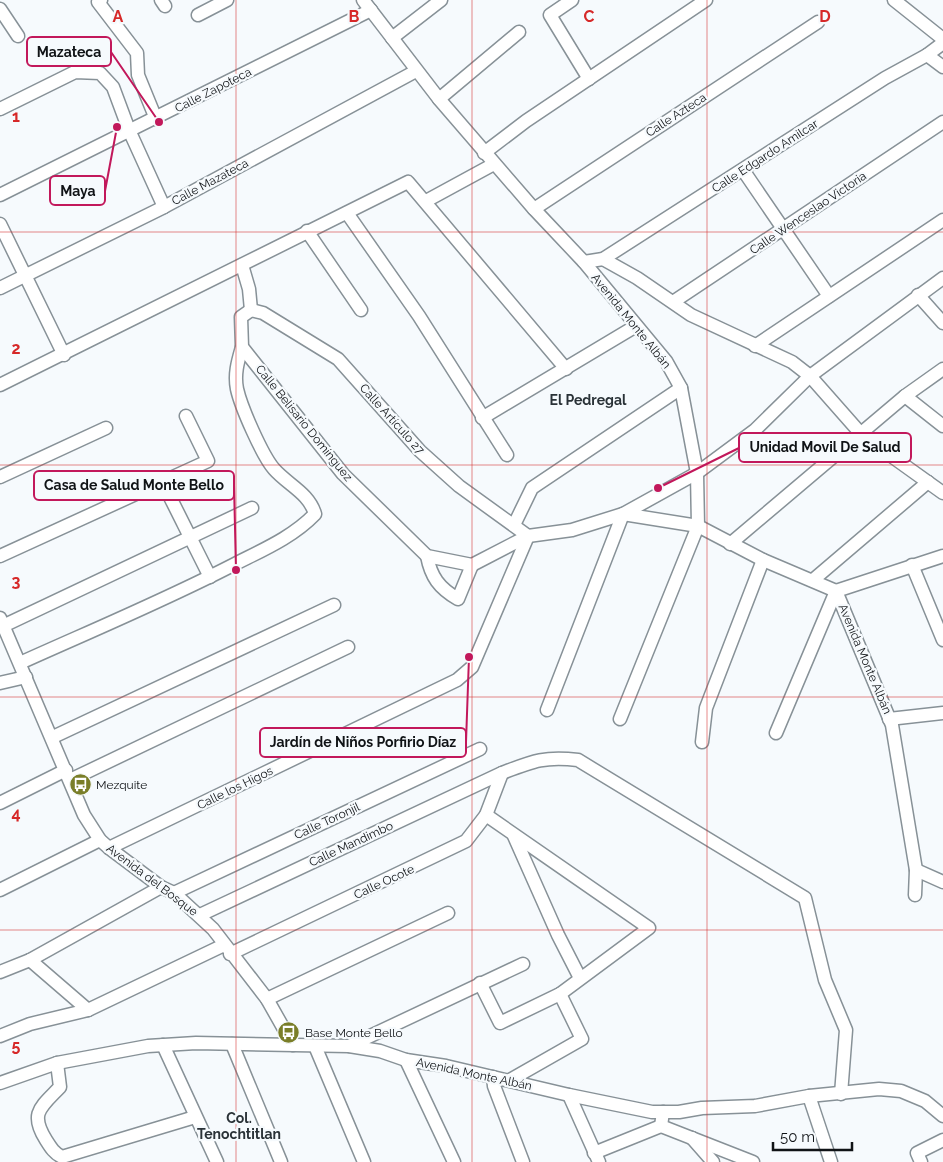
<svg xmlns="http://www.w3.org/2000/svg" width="943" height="1162" viewBox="0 0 943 1162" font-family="Raleway,sans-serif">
<rect width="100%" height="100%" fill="#f6fafd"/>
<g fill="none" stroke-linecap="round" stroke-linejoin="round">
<defs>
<g id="street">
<path d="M101 0 98 2 137 53 138 75 156 119"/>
<path d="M161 0 165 6"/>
<path d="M363 0 439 99 534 209 584 262 666 361 681 388 697 473 698 526 620 719"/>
<path d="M572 0 550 15 589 79"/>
<path d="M894 0 943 39"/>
<path d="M0 9 18 36"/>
<path d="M198 15 227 0"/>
<path d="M392 38 441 0"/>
<path d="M927 55 943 67"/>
<path d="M439 99 519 32"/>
<path d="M0 109 75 72 100 73 113 87 129 130 164 207"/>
<path d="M484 153 526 121 706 0"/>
<path d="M743 170 829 296"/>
<path d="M0 195 371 10"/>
<path d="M426 201 494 164"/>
<path d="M534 209 818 22"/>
<path d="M347 213 419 316 507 455"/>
<path d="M0 224 64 355"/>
<path d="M307 231 361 310"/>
<path d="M603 259 637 278 691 315 792 362 810 376 862 435 943 493"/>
<path d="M584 262 603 259 885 78 927 55 943 43"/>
<path d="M242 265 249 289 251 310"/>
<path d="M0 288 164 207 416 71"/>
<path d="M918 295 943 323"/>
<path d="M673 302 943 122"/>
<path d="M251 310 241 317 242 347 343 474 427 556 472 565 528 536 572 530 623 514 698 526 763 560 836 591 892 725 916 870 915 895"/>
<path d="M251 310 263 313 338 359 420 451 459 486 528 536"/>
<path d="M755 346 943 220"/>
<path d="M0 385 408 182 566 369"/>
<path d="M905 396 943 426"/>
<path d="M482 418 636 326"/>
<path d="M0 477 106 428"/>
<path d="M163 483 210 577"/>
<path d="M514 525 532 488 681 388"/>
<path d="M730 544 905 396 943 369"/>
<path d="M0 556 208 461 186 416"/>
<path d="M427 556C431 577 439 588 458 599L472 565"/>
<path d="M912 565 943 640"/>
<path d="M813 580 928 482"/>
<path d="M0 618 84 815 100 840 109 848 161 887 174 893 213 929 267 999 293 1045"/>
<path d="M3 626 252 508"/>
<path d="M20 663C91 631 163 601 231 566 260 551 292 538 315 514 309 493 288 485 274 469 262 455 241 407 237 389 234 374 238 361 242 347"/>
<path d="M0 683 26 677"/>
<path d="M547 710 623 514 697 473 755 430 810 376 943 278"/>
<path d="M889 719 943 713"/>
<path d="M776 733 836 591 943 556"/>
<path d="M53 737 334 605"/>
<path d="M702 742 706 708 763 560"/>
<path d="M70 780 348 647"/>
<path d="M0 803 66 770"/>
<path d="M514 836 558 935 580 978"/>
<path d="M109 848 457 680 472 667 528 536"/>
<path d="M916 870 943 882"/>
<path d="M0 890 100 840"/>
<path d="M174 893 480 749"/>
<path d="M200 915 502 773C533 761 545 756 578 760L805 898 825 980 846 1030 841 1094"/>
<path d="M230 954 466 841 486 815 502 773"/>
<path d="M30 960 88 1010"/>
<path d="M0 972 30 960 161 887"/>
<path d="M480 983 500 1023 560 994 649 928 486 815"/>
<path d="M267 999 448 913"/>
<path d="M0 1036 30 1024 88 1010 224 945"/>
<path d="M232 1044 281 1162"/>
<path d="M163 1045 217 1162"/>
<path d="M315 1046 364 1162"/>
<path d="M349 1046 523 964"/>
<path d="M406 1060 454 1162"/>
<path d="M57 1063 60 1087C41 1107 29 1113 46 1140 51 1148 54 1153 62 1157L195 1117"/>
<path d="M493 1077 494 1086 523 1162"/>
<path d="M510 1080 582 1039 560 994"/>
<path d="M0 1083 57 1063 148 1046 196 1043 349 1046 380 1051 406 1060 446 1066 569 1095 652 1112H679L702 1108 755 1106 809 1096 879 1089 901 1091 925 1101 943 1116"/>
<path d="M569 1095 599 1162"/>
<path d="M809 1096 831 1162"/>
<path d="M663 1112 661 1126 753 1162"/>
<path d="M692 1138 713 1162"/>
<path d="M594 1153 661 1126"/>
<path d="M921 1162 917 1153 943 1140"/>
</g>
</defs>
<!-- street casing -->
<use href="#street" stroke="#879197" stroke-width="15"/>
<!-- street -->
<use href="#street" stroke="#fff" stroke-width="12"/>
</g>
<!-- grid -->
<path fill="none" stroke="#d62828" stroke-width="1" stroke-opacity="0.55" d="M236 0V1162M472 0V1162M707 0V1162M0 232H943M0 465H943M0 697H943M0 930H943"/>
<!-- icons -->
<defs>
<symbol id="bus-disc" viewBox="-11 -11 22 22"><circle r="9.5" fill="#7a7e28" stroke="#f6fafd"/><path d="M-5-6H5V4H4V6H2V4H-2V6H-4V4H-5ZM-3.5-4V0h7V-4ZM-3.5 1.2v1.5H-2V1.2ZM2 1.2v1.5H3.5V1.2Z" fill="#fff"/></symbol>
</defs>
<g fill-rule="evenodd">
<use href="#bus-disc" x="68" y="772" width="25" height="25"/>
<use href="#bus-disc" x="276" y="1020" width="25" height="25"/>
</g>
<g text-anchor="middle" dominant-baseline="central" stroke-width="4.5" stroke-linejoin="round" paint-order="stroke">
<!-- street labels -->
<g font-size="12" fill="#101316" stroke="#f6fafd">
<text transform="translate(213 90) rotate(-27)">Calle Zapoteca</text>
<text transform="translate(676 115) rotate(-33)">Calle Azteca</text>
<text transform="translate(765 156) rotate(-33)">Calle Edgardo Amilcar</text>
<text transform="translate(210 182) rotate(-28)">Calle Mazateca</text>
<text transform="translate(808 213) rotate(-34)">Calle Wenceslao Victoria</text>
<text transform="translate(631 321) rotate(51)">Avenida Monte Albán</text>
<text transform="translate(392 419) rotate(48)">Calle Artículo 27</text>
<text transform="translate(304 423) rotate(51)">Calle Belisario Domínguez</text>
<text transform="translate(865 659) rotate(67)">Avenida Monte Albán</text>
<text transform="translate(235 788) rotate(-26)">Calle los Higos</text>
<text transform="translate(327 821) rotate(-25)">Calle Toronjil</text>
<text transform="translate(351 844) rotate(-25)">Calle Mandimbo</text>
<text transform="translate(152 880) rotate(37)">Avenida del Bosque</text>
<text transform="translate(384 882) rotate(-25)">Calle Ocote</text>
<text transform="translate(474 1074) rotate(12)">Avenida Monte Albán</text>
</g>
<!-- poi labels -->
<g font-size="12" fill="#101316" stroke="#f6fafd" text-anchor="start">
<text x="96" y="785">Mezquite</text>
<text x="305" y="1033">Base Monte Bello</text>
</g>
<!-- neighbourhood labels -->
<g font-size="14" font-weight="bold" fill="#2a3237" stroke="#f6fafd">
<text x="588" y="400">El Pedregal</text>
<text x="239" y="1118">Col.<tspan x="239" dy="16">Tenochtitlan</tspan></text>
</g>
</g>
<g font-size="16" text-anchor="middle" font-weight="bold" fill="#d62828" stroke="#f6fafd" stroke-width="4.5" stroke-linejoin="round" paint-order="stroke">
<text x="118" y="22">A</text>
<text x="354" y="22">B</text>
<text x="589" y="22">C</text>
<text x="825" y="22">D</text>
<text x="16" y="122">1</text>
<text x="16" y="354">2</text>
<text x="16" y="587">3</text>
<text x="16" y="819">4</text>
<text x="16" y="1051">5</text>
</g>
<!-- callouts -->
<path fill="none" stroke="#c2185b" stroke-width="2" d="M159 122L111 52M117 127L105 191M658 488L739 448M236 570L234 485M469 657L466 742"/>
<g fill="#c2185b" stroke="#f6fafd" stroke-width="2">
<circle cx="159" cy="122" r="5"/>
<circle cx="117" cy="127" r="5"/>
<circle cx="658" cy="488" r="5"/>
<circle cx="236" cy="570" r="5"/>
<circle cx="469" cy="657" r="5"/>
</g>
<g fill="#f6fafd" stroke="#c2185b" stroke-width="2">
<rect x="27" y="37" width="84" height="29" rx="5"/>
<rect x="50" y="176" width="55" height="29" rx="5"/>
<rect x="739" y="433" width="172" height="29" rx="5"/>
<rect x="34" y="471" width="200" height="29" rx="5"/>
<rect x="260" y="728" width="206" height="29" rx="5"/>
</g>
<g font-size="14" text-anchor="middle" font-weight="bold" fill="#101316">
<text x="69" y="57">Mazateca</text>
<text x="78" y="196">Maya</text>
<text x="825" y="452">Unidad Movil De Salud</text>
<text x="134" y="490">Casa de Salud Monte Bello</text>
<text x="363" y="747">Jardín de Niños Porfirio Díaz</text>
</g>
<!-- scale -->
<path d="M773 1142v8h79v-8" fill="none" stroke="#101316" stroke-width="2.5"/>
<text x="780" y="1142" font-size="15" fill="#101316" stroke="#f6fafd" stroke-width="4" paint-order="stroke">50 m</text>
</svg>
